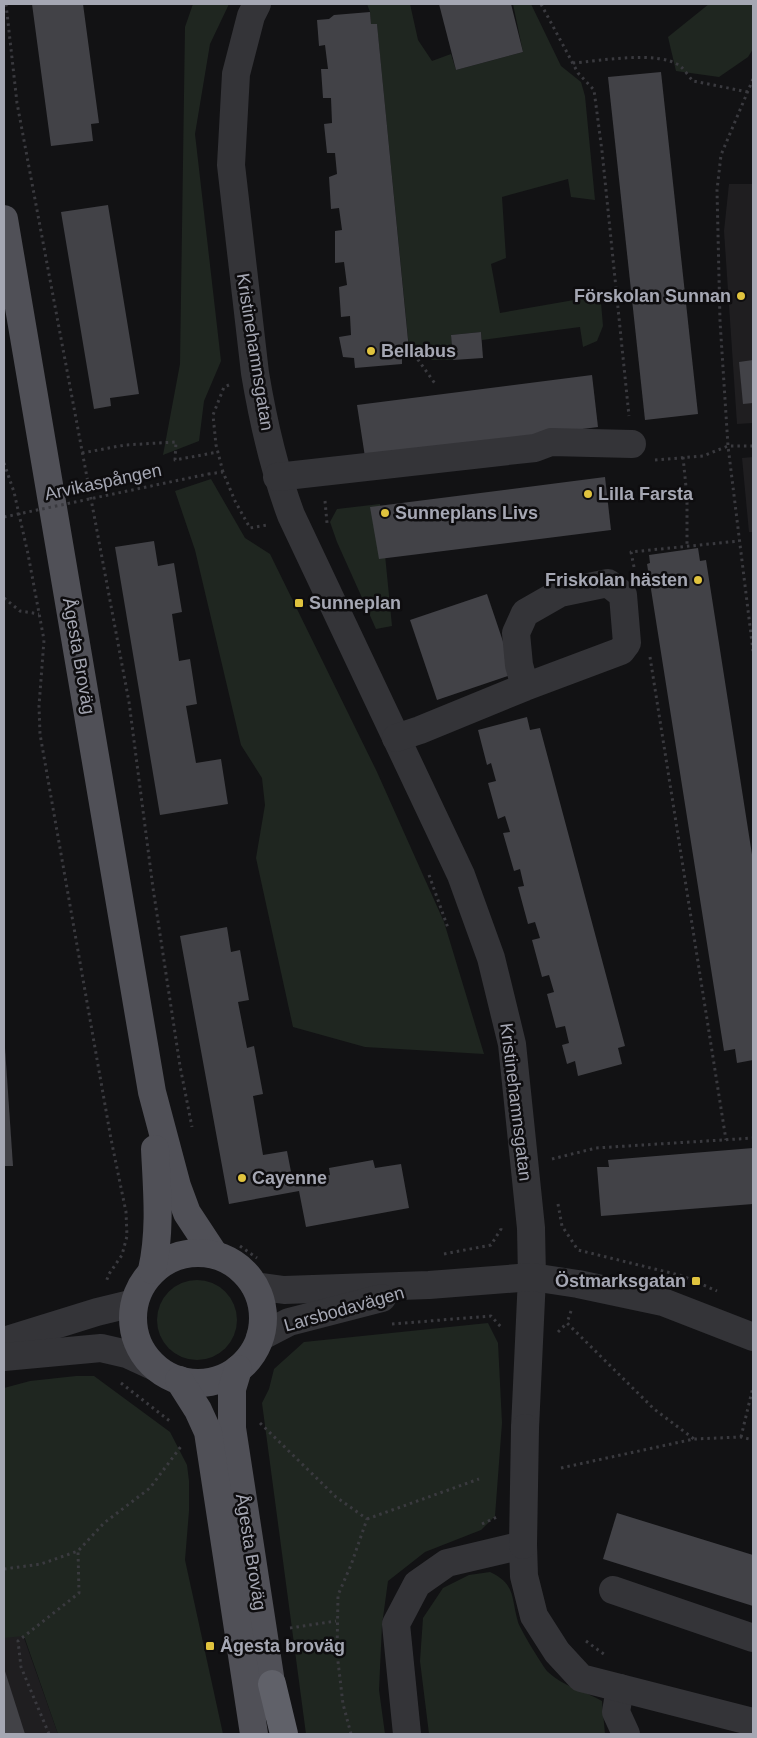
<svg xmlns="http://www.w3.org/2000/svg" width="757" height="1738" viewBox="0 0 757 1738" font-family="Helvetica,sans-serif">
<rect width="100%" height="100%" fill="#121214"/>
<!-- built -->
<g fill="#1f1e20">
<path d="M729 184H753V423L737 424 724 231Z"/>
<path d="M753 457V532H749L742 458Z"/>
<path d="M23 1635 58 1734H4V1637Z"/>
</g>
<!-- green -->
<g fill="#1f2620">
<path d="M193 4H229L210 44 195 134 221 361 204 401 199 441 163 455 180 364 185 27Z"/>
<path d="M367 4H410L418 40 432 61 451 54 456 70 523 52 513 4H531L561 66 581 82 585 96 595 200 571 197 568 179 502 197 506 258 491 264 500 313 574 300 584 291H600L603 326 597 341 583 347 580 327 482 340 481 332 451 335 453 360H432L409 348 377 25 371 24 370 12Z"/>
<path d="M709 4H753V49L748 57 719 77 676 71 668 37Z"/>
<path d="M211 479 245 538 270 554 377 772 444 922 484 1054 365 1047 293 1027 256 858 265 805 262 778 241 745 195 550 175 491Z"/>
<path d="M380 504 392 626 376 629 337 542 330 522 337 509Z"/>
<circle cx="197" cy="1320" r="40"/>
<path d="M488 1323 498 1343 502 1423 495 1516 481 1530 425 1552 388 1581 382 1625 379 1690 385 1734H306L262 1403 269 1389 274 1369 304 1342Z"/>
<path d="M76 1376H94L170 1432 187 1465 189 1481V1511L185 1560 223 1734H58L24 1636 4 1638V1388L30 1381Z"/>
<path d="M490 1572C516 1584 511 1598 518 1622 520 1629 543 1667 548 1672 562 1686 585 1691 602 1701L605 1734H429L420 1661 423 1618 443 1588 469 1575Z"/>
</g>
<!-- building -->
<g fill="#424247">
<path d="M32 4H83L99 123 91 124 93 141 51 146Z"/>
<path d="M439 4H511L523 52 456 70Z"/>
<path d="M370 12 371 24H377L409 350 402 352V364L355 368 354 358 343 357 339 337 351 335 350 316 341 317 339 287 347 285 344 262 335 263V231L342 230 339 208 331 209 329 177 337 174 335 153H327L324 124 332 123 331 98H323L321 69H328L325 45 319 46 317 20 329 19 334 15Z"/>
<path d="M661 72 698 414 645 420 608 77Z"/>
<path d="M108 205 139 394 110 398 111 406 94 409 61 212Z"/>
<path d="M481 332 483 358 453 360 451 335Z"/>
<path d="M753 360V403L743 404 739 362Z"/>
<path d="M592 375 598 427 365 457 357 405Z"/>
<path d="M605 477 611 530 379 559 370 507Z"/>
<path d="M154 541 158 566 174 563 182 612 172 614 179 661 190 659 197 704 186 706 196 763 221 759 228 804 160 815 115 547Z"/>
<path d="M698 548 700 561 706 560 753 861V1060L737 1063 735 1049 724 1051 647 564 650 563 649 555Z"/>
<path d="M487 594 514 674 437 700 410 620Z"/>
<path d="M527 717 530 730 540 728 625 1046 618 1048 622 1064 578 1076 575 1061 567 1064 562 1045 569 1043 565 1026 556 1028 547 994 554 992 549 975 542 977 532 940 540 938 535 922 528 924 518 887 524 886 520 869 514 871 503 833 510 832 505 816 498 819 488 783 496 781 491 763 487 765 478 730Z"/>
<path d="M227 927 231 952 240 950 249 1000 238 1002 247 1048 254 1046 263 1094 253 1096 263 1155 287 1151 293 1182 330 1175 329 1168 373 1160 375 1168 401 1164 409 1208 306 1227 299 1191 229 1204 180 936Z"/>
<path d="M4 1048H5L13 1166H4Z"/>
<path d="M753 1148V1204L601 1216 597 1167H609L608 1160Z"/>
<path d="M617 1513 753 1555V1606L603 1559Z"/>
<path d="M4 1668 25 1734H4Z"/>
</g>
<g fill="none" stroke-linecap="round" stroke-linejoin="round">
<!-- path -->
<g stroke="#3a3a3f" stroke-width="3" stroke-dasharray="2.5 4" stroke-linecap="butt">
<path d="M6 4 17 103 129 702 153 888 180 1066 192 1127"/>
<path d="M541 4 578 73 594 90 602 151 629 416"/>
<path d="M573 63C599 61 659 50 680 66 685 70 689 77 693 81L748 92"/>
<path d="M753 79 721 155 717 190 720 321 728 446 753 651"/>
<path d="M414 354 436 385"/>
<path d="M82 453 125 445 176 442 175 460 218 452"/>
<path d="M683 457 687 497V546"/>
<path d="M655 460 703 456 728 446H753"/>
<path d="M4 463 14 492 28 554 44 640 39 706 40 734 111 1139 126 1212 127 1236 122 1255 109 1274 106 1282"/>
<path d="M223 472 216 445 213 415 224 387 229 385"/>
<path d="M208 474 223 472 235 501 250 528 267 525"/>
<path d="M325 501 327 523"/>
<path d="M634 567 631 552 739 541"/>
<path d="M4 598 20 611 39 614"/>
<path d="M650 657 726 1140"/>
<path d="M429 875 448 928"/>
<path d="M552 1159 596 1148 753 1138"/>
<path d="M558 1204 562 1226 578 1250 683 1276 717 1291"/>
<path d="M240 1246 257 1258"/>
<path d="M444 1254 491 1245 501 1229V1225"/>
<path d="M571 1311 567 1323 654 1409 694 1439"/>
<path d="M392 1324 491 1316 501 1327"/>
<path d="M558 1332 567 1323"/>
<path d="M121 1383 171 1422"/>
<path d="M260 1423 336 1497 367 1519"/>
<path d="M741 1437 753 1387"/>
<path d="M561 1468 694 1439 741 1437 753 1440"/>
<path d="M367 1519 479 1479"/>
<path d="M482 1524 497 1517"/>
<path d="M4 1569 41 1564 78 1551 104 1523 150 1488 182 1445"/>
<path d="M290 1628 336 1621"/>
<path d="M586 1641 605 1655"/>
<path d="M49 1734 21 1667 18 1641 79 1593 78 1551"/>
<path d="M351 1734 343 1704 337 1653 338 1595 351 1565 367 1519"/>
</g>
<!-- minor -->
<g stroke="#343438" stroke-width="28">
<path d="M257 4 251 16 236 74 231 165 255 373C263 421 274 469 291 515L461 875 491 958 512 1044 531 1228 532 1277 525 1428"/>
<path d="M277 477 535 448 551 442 632 444"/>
<path d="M396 738 420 730 525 687 621 651 627 643 623 595 608 583 560 593 525 613 516 633 519 665 525 687"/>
<path d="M255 1286 284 1290 429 1285 532 1277 578 1284 663 1302 753 1337"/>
<path d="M260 1337 289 1322 382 1298"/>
<path d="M4 1341 97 1312 134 1303"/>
<path d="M4 1357 101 1348 127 1354 153 1366"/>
<path d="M613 1590 753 1638"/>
<path d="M620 1688 616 1712 626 1734"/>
<path d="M407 1734 396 1624 417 1584 447 1563 523 1545 524 1576 534 1616 557 1652 581 1678 753 1722"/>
</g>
<!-- major -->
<g stroke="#505057" stroke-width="28">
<path d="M4 219 152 1092 177 1186 187 1213 214 1254"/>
<circle cx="198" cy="1318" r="65"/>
<path d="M152 1270C161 1230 157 1190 155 1149"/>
<path d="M238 1369 232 1389V1428L275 1709"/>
<path d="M179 1380 198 1410 208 1432 254 1734"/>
</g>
<!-- highway -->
<path stroke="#606169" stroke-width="28" d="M272 1684 284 1734"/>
<!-- path-bridge -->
<path stroke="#3a3a3f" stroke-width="3" stroke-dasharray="2.5 4" stroke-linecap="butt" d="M4 517 208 474"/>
<!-- minor-bridge -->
<path stroke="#343438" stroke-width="28" d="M523 1545 525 1428"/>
</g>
<!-- markers -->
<g fill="#e0c33e" stroke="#0e0d0f" stroke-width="2">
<circle cx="741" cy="296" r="5"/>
<circle cx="371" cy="351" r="5"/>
<circle cx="588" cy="494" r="5"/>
<circle cx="385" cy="513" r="5"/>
<circle cx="698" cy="580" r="5"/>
<rect x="294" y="598" width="10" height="10" rx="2.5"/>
<circle cx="242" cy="1178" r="5"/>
<rect x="691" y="1276" width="10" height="10" rx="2.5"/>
<rect x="205" y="1641" width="10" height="10" rx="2.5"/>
</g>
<g text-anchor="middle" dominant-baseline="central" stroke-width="5" stroke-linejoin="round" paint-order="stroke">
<!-- poi labels -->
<g font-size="18" font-weight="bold" fill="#a5a7b3" stroke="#0e0d0f" text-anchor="start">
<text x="731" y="296" text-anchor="end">Förskolan Sunnan</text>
<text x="381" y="351">Bellabus</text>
<text x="598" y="494">Lilla Farsta</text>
<text x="395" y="513">Sunneplans Livs</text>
<text x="688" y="580" text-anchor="end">Friskolan hästen</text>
<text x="309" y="603">Sunneplan</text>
<text x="252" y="1178">Cayenne</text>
<text x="686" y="1281" text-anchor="end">Östmarksgatan</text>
<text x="220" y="1646">Ågesta broväg</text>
</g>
<!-- street labels -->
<g font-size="18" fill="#a5a7b3" stroke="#0e0d0f">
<text transform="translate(255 352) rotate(81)">Kristinehamnsgatan</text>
<text transform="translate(103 482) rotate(-12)">Arvikaspången</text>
<text transform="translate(79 656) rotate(80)">Ågesta Broväg</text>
<text transform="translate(516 1102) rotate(83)">Kristinehamnsgatan</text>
<text transform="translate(344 1309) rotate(-16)">Larsbodavägen</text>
<text transform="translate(251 1552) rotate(81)">Ågesta Broväg</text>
</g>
</g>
<!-- border -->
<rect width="757" height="1738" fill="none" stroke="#a5a7b3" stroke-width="10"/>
</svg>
